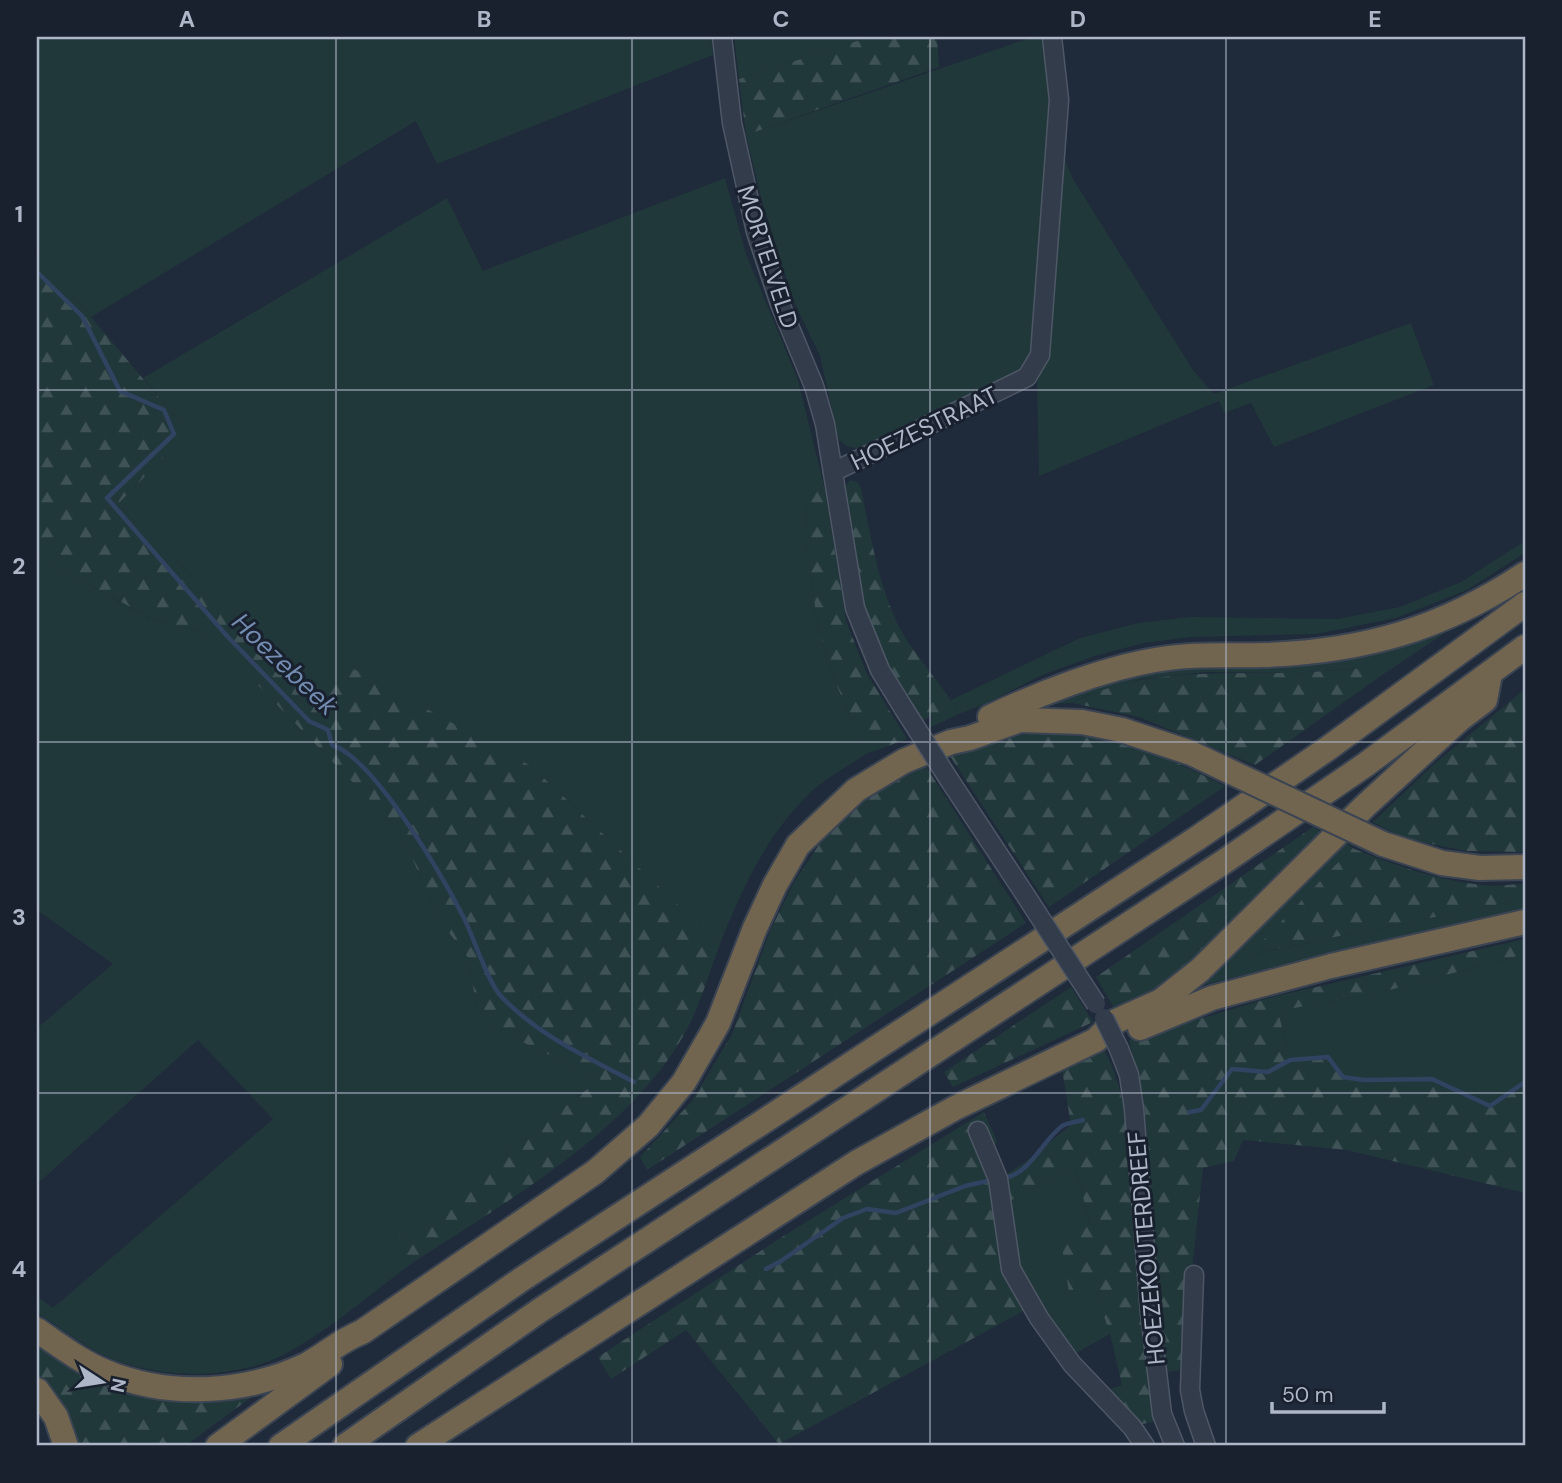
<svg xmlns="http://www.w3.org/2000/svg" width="1562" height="1483" viewBox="0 0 1562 1483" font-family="'DM Sans',sans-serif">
<defs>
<pattern id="forest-firs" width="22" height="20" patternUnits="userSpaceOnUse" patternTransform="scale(1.75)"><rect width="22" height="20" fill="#21383b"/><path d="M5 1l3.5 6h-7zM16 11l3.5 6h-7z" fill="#3f5356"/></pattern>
</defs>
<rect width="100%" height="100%" fill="#1f2a3a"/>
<!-- grass -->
<g fill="#21383b">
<path d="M37 37H711L713 55 437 164 416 121 91 317 37 253Z"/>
<path d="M734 37H869L739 79Z"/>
<path d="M1033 37H1047L1051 91 1035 352 1024 369 867 449 848 447 839 440 820 356 793 300 762 201 746 135Z"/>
<path d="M1063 155 1073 179 1193 370 1214 394 1411 323 1434 385 1274 447 1251 403 1224 413 1219 401 1039 476 1037 382 1045 365Z"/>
<path d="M725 178 746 254 798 380 825 490 813 492 806 501 805 534 818 628 837 686 866 754C847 767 824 779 808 795 765 837 742 890 720 944L531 766 320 696 117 505 188 432 143 378 447 198 483 271Z"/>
<path d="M1525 541V553L1467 590 1396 618 1316 634 1191 637 1144 643 1098 655 1042 675 987 703 959 714 951 700 1080 638 1138 623 1191 617 1337 619 1400 607 1461 582Z"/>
<path d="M37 556 151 619 208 634 400 831 440 921 469 959 478 1021 600 1079 394 1241 411 1264C369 1295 328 1332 281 1356 232 1380 159 1379 110 1358 84 1347 61 1328 37 1313V1296L53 1308 273 1119 198 1040 37 1184V1028L113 964 37 910Z"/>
<path d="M1464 620 1378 678 1365 668 1291 673 1205 672 1141 679 1088 695 1072 703 1044 704 1121 674Z"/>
<path d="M1346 843 1352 848 1251 954 1525 899V908L1313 957 1200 986Z"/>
<path d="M1525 954V1082L1490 1106 1432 1079 1364 1080 1343 1077 1328 1057 1290 1060 1278 1011 1382 992Z"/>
<path d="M1075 1166 1090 1225 1069 1292 1095 1290 1110 1334 1071 1356 1016 1268 1006 1203Z"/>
</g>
<!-- forest -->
<g fill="url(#forest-firs)">
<path d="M869 37H937L939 67 746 135 739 79Z"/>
<path d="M37 253 188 432 117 505 320 696 350 667 531 766 720 944C709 973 700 1006 685 1033 629 1133 505 1202 411 1264L394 1241 600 1079 478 1021 469 959 440 921 400 831 208 634 152 619 37 556Z"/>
<path d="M850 480 858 482 861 489C871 537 880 597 906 639 923 665 944 687 959 714L929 728 932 716 923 720C903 690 881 660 870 625 856 581 852 533 846 487Z"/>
<path d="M825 490 846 621 867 674 907 739 866 754 837 686 818 628 805 534 806 501 813 492Z"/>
<path d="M1365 668 1378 678 1255 765 1139 717 1072 703C1140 668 1215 674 1289 673 1314 672 1340 670 1365 668Z"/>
<path d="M1525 689V852L1467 851 1406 839 1373 822 1433 765Z"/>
<path d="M1031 734C1061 735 1094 735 1124 743 1159 753 1192 770 1225 786L1049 907 950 756 1001 737Z"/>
<path d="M925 765 1026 923 647 1170 640 1157 692 1101 732 1034 770 931 793 884 822 840 857 807 895 779Z"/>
<path d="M1313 827 1325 834 1159 991 1116 1011 1096 977Z"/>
<path d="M1352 848C1394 865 1436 880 1482 885 1496 887 1511 884 1525 884V899L1250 954Z"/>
<path d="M1525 939V954L1382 992 1278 1011 1290 1060 1328 1057 1344 1077 1364 1080 1432 1079 1490 1106 1525 1082V1193L1347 1150 1243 1140 1234 1161 1203 1168 1181 1370 1165 1372 1144 1102 1129 1040 1273 997Z"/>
<path d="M1071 987 1093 1022 953 1087 944 1072Z"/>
<path d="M1105 1051C1130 1100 1131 1163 1136 1218 1140 1276 1145 1335 1150 1394L1156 1421 1139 1425 1107 1390 1122 1385 1110 1334 1095 1290 1069 1292 1060 1234 1090 1224 1075 1166 1006 1203 1001 1178 1028 1160 1071 1125 1062 1069Z"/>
<path d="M984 1112 997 1141 987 1159 1027 1309 779 1444 686 1330 611 1379 598 1357 782 1237Z"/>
<path d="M37 1345C82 1380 138 1404 197 1400 218 1398 239 1393 261 1390L185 1446H76L70 1424 60 1402 37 1373Z"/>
</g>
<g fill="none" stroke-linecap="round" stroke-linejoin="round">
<!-- stream -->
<g stroke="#304361" stroke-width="4.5">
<path d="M37 272 82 316 120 391 164 410 174 434 107 498 227 636 309 721 328 730 332 745C374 758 443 877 464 918 473 936 488 982 500 995 537 1035 587 1057 634 1082"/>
<path d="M1189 1112 1201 1110 1232 1069 1268 1072 1290 1060 1328 1057 1343 1077 1364 1080 1432 1079 1490 1106 1525 1082"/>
<path d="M1004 1178C1030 1174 1042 1141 1062 1126 1067 1123 1076 1122 1083 1120"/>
<path d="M766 1269 781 1261 843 1218 867 1209 896 1213 965 1186 992 1180"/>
</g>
<defs>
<g id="minor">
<path d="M722 37 732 123 756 232 780 304 814 386 825 424 855 608 880 670 904 709"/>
<path d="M833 472 1027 377 1040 355 1059 100 1052 37"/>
<path d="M950 781 1026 896"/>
<path d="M1119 1049 1129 1075 1134 1109 1150 1313 1162 1414 1175 1446"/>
<path d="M978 1131 998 1179 1011 1269 1039 1318 1072 1364 1132 1427 1145 1446"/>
<path d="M1194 1275 1190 1390 1194 1411 1206 1446"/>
</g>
<g id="highway">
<path d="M990 717C1038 694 1102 669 1155 660 1192 653 1228 656 1266 655 1365 651 1442 629 1525 574"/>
<path d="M1383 844 1442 863 1480 868 1525 867"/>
<path d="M1140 1028 1212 998 1331 966 1525 922"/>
<path d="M37 1330C59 1345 81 1362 106 1372 169 1398 244 1394 306 1365 325 1355 341 1340 362 1332L595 1172 648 1126 684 1082 718 1023 755 928 775 885 798 845 856 790 904 761 951 742 970 738 1020 720 1082 722 1122 730 1191 753"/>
<path d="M37 1390 56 1417 66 1446"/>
<path d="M218 1446 330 1364"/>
<path d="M281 1446 525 1277 1196 839 1327 749 1525 604"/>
<path d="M345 1446 539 1311 1222 863 1365 765 1525 647"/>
<path d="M418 1446 856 1163 955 1108 1096 1040 1114 1022 1161 1001 1200 970 1365 806 1460 719 1485 700 1490 674"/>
</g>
</defs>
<!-- minor casing -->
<use href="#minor" stroke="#4e5765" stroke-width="21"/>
<!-- highway casing -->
<use href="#highway" stroke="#3b4452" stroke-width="28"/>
<!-- minor -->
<use href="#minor" stroke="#333c4b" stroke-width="18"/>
<!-- highway -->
<use href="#highway" stroke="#716550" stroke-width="24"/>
<defs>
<g id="minor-bridge">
<path d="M904 709 950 781"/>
<path d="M1026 896 1096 1004"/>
<path d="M1104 1018 1119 1049"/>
</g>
<path id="highway-bridge" d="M1191 753 1383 844"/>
</defs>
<!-- minor-bridge casing -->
<use href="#minor-bridge" stroke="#4e5765" stroke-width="21" stroke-linecap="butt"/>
<!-- highway-bridge casing -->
<use href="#highway-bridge" stroke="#3b4452" stroke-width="28" stroke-linecap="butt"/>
<!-- minor-bridge -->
<use href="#minor-bridge" stroke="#333c4b" stroke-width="18"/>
<!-- highway-bridge -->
<use href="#highway-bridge" stroke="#716550" stroke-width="24"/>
</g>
<!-- grid -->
<path fill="none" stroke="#aeb7c7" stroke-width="2" stroke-opacity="0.55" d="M336 37V1446M632 37V1446M930 37V1446M1226 37V1446M37 390H1525M37 742H1525M37 1093H1525"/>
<g text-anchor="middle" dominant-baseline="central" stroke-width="6" stroke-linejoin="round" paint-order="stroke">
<!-- street labels -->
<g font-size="24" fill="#aeb7c7" stroke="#19212f">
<text transform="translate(768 257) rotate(72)">MORTELVELD</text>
<text transform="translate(924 428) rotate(-26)">HOEZESTRAAT</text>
<text transform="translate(1146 1248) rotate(-95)">HOEZEKOUTERDREEF</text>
</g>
<!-- water labels -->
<g font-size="26" font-style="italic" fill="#748cb2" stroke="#19212f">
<text transform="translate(285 664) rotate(44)">Hoezebeek</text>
</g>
</g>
<!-- border -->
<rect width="1562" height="1483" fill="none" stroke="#19212f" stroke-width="77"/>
<!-- north arrow -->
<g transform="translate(102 1382) rotate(102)" stroke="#19212f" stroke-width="5" paint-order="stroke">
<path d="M0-5L12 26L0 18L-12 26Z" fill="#aeb7c7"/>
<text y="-10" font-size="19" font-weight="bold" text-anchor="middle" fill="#aeb7c7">N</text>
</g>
<!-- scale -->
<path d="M1272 1402v10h112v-10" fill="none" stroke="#aeb7c7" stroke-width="3.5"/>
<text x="1282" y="1402" font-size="21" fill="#aeb7c7" stroke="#19212f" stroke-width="5" paint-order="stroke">50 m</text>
<rect x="38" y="38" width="1486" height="1406" fill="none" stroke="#aeb7c7" stroke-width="2.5"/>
<g font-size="23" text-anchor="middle" font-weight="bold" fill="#aeb7c7">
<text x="187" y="27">A</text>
<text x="484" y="27">B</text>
<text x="781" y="27">C</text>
<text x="1078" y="27">D</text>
<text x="1375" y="27">E</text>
<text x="19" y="222">1</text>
<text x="19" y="574">2</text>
<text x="19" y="925">3</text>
<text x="19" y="1277">4</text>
</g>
</svg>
